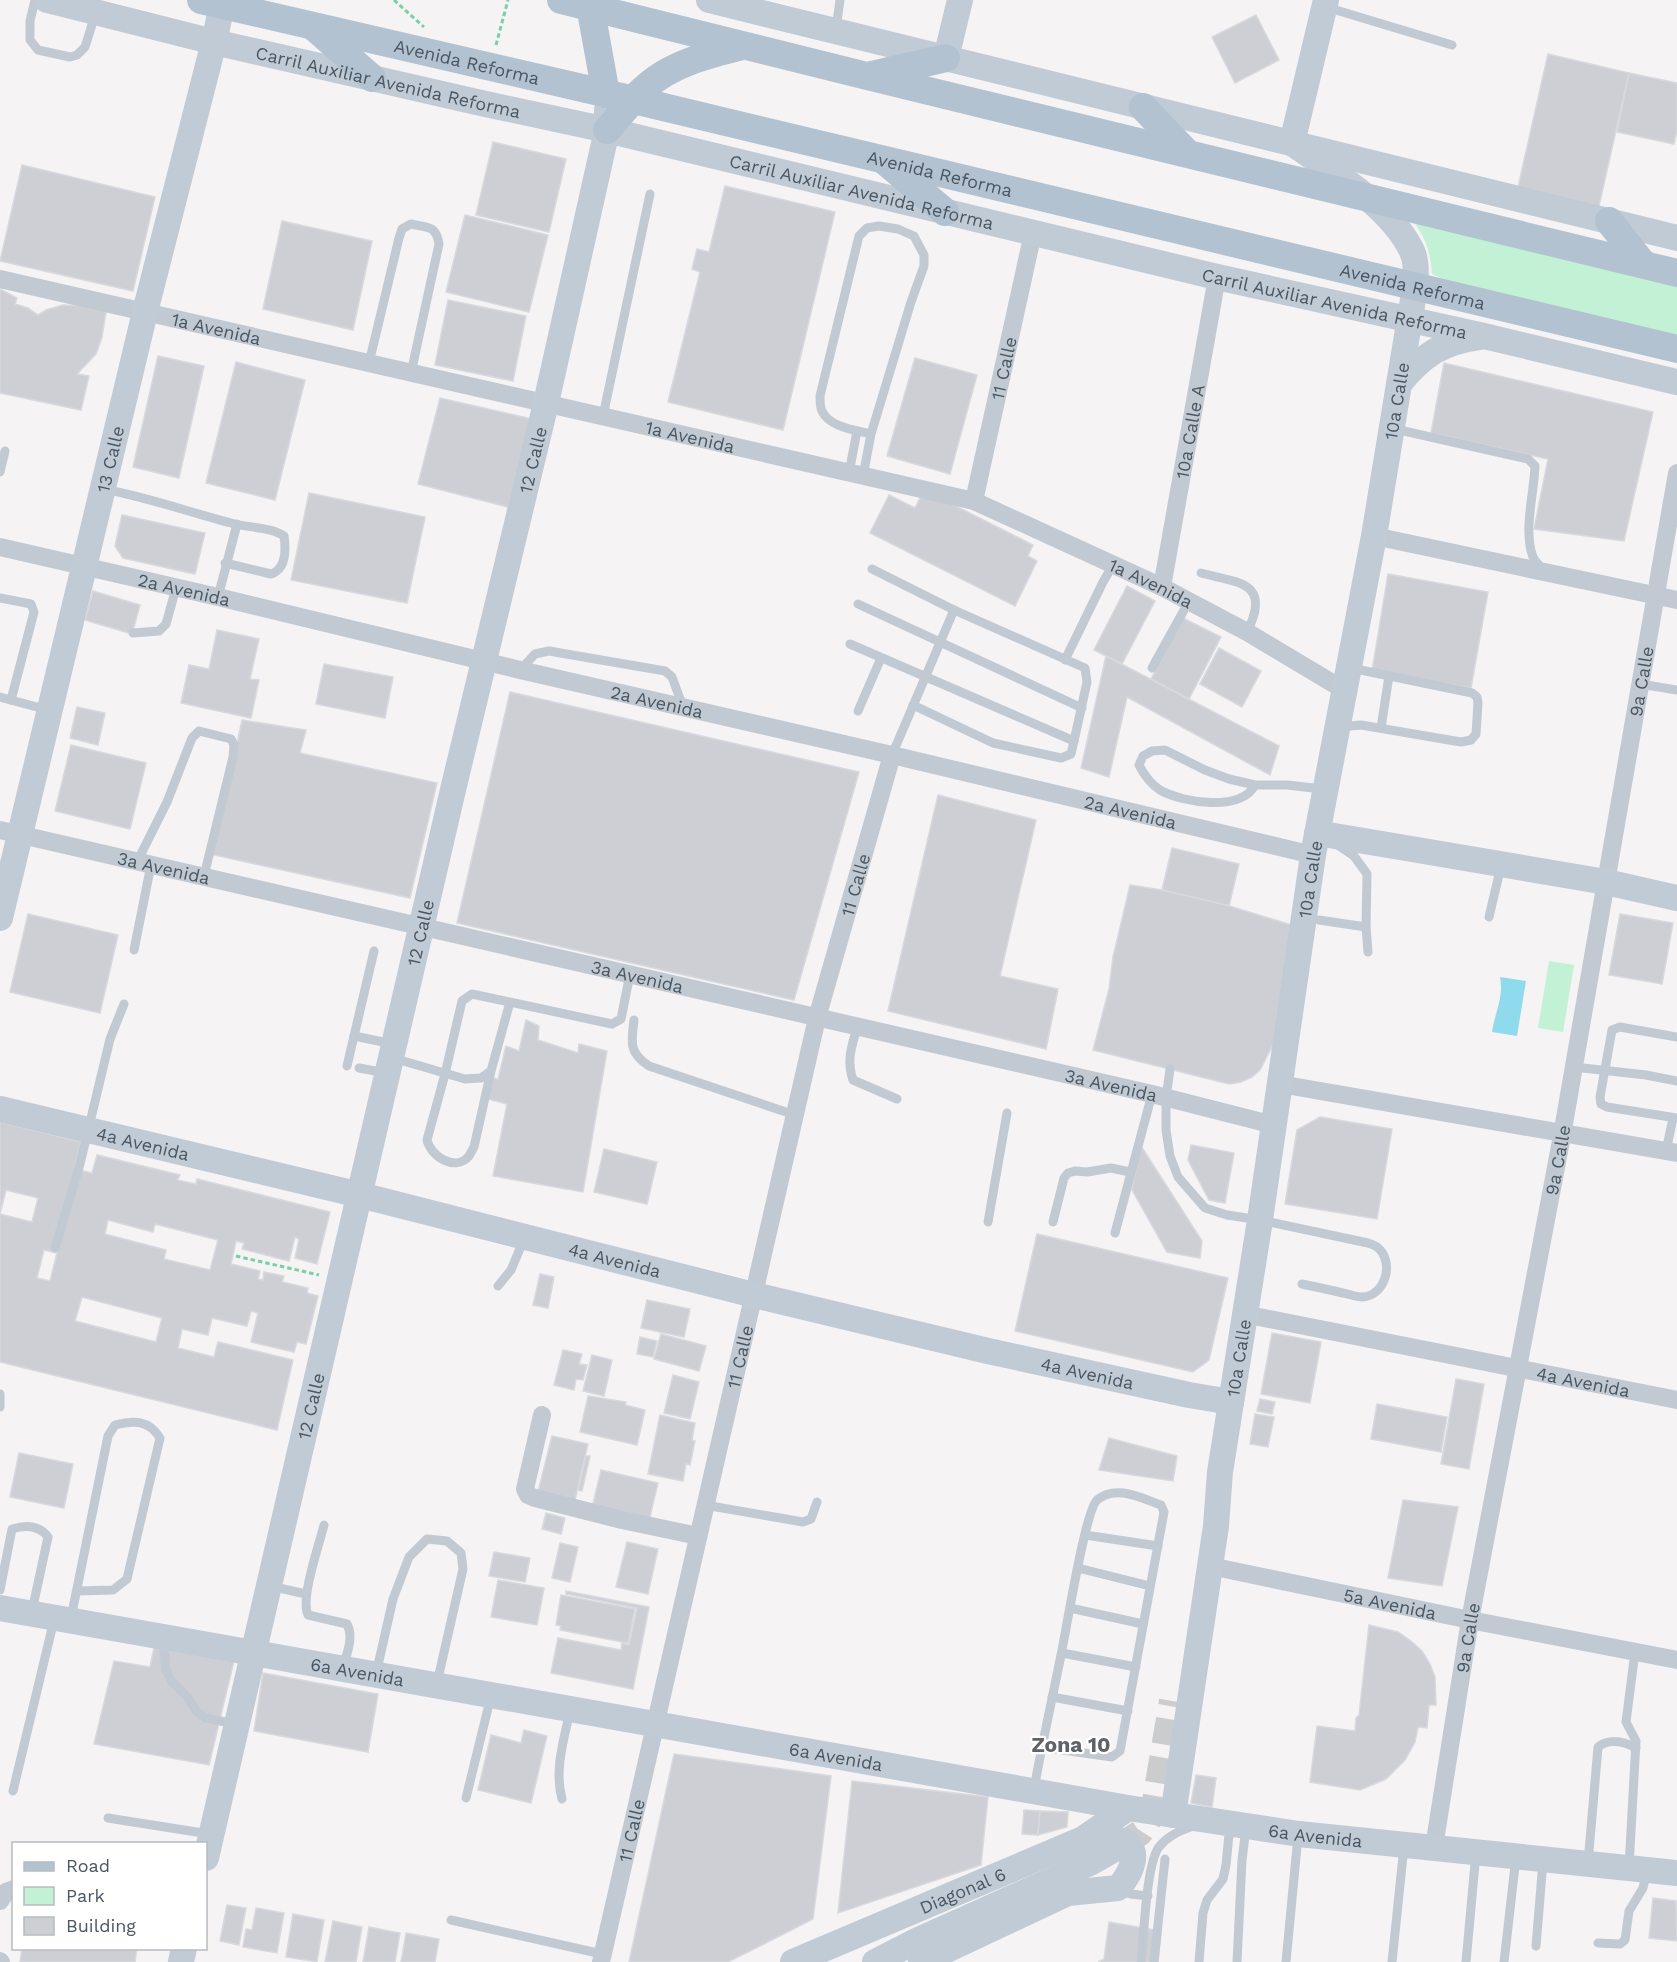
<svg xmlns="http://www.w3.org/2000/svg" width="1677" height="1962" viewBox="0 0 1677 1962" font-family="'Work Sans',sans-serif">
<rect width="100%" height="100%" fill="#f5f3f3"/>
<!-- green -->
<g fill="#c3f1d5">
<path d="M1403 207 1677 261V335L1458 285 1432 274C1430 243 1421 231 1403 207Z"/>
<path d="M1549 961 1574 965 1563 1032 1538 1028Z"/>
</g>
<!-- water -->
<path fill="#90daee" d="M1500 977 1526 981 1517 1036 1492 1032C1495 1012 1504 997 1500 977Z"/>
<!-- building -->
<g fill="#cdcfd5" stroke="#d7d9de" stroke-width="1.5" fill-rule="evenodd">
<path d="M1256 15 1279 60 1235 83 1212 37Z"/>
<path d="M1548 54 1629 73 1599 206 1518 187Z"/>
<path d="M1629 73 1677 83V131L1674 144 1617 132Z"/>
<path d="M493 142 566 159 549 232 476 215Z"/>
<path d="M22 165 155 197 133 291 0 261Z"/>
<path d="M725 186 835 212 783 430 668 402 700 272 692 269 697 249 709 252Z"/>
<path d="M465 215 548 235 529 312 446 292Z"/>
<path d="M282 221 372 241 353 330 263 309Z"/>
<path d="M0 289 17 298 15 304 28 308 38 315 46 310 63 305 82 306 106 312 102 337 96 354 77 374 89 376 81 410 0 393Z"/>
<path d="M448 300 526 316 513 381 435 365Z"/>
<path d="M158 356 204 366 179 478 133 467Z"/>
<path d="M915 358 977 375 950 474 887 456Z"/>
<path d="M236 362 305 380 275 500 206 483Z"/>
<path d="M1444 363 1653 412 1624 541 1534 529 1548 459 1431 433Z"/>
<path d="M440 398 532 419 508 507 418 484Z"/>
<path d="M924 490 1033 545 1028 556 1037 561 1015 606 870 533 889 495 915 508Z"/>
<path d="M309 493 425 517 407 603 291 580Z"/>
<path d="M122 515 205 533 195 574 123 558 115 546Z"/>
<path d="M1388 574 1488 592 1471 688 1372 671Z"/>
<path d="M1127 586 1155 601 1122 664 1094 650Z"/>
<path d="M93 591 140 605 132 634 85 620Z"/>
<path d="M1183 618 1221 637 1189 699 1151 679Z"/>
<path d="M217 630 259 639 250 679 259 680 251 718 181 703 189 665 209 669Z"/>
<path d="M1219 648 1261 671 1242 707 1200 684Z"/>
<path d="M1106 656 1279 746 1270 775 1127 697 1109 777 1081 768Z"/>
<path d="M324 664 393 677 385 718 316 704Z"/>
<path d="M510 692 859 772 794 1000 457 923Z"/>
<path d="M77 707 105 713 98 745 70 738Z"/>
<path d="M242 720 306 730 300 753 437 783 410 898 210 854 214 852Z"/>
<path d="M71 745 146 763 130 829 55 811Z"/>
<path d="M938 795 1036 820 1000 976 1058 989 1046 1049 888 1011Z"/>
<path d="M1172 848 1239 864 1229 906 1162 890Z"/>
<path d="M1130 885 1162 890 1226 905 1295 926 1274 1043 1260 1070 1252 1077 1241 1082 1229 1084 1093 1050 1109 989 1113 957Z"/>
<path d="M28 914 118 935 100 1013 10 992Z"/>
<path d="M1620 914 1673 923 1662 984 1609 975Z"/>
<path d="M526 1020 539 1026 538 1040 578 1053 579 1044 607 1051 583 1192 493 1176 507 1104 488 1099 493 1078 498 1079 506 1046 519 1051Z"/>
<path d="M1320 1117 1392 1129 1377 1219 1285 1204 1297 1130Z"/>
<path d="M0 1122 81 1142 74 1169 92 1173 97 1155 180 1175 177 1180 196 1184 197 1179 330 1212 317 1264 295 1258 299 1239 295 1237 289 1261 242 1249 244 1243 236 1241 231 1264 260 1271 258 1279 263 1280 264 1272 284 1276 282 1282 308 1288 307 1293 318 1296 306 1344 297 1342 294 1352 251 1342 258 1313 251 1311 247 1326 212 1318 208 1335 182 1329 178 1348 214 1357 218 1342 293 1360 277 1430 0 1362ZM6 1190 38 1198 32 1222 0 1214ZM108 1220 153 1232 155 1224 218 1240 210 1270 164 1259 166 1250 105 1234ZM44 1250 57 1253 50 1281 37 1278ZM82 1297 162 1318 156 1342 75 1321Z"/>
<path d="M1191 1145 1234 1153 1225 1203 1209 1200 1188 1160Z"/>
<path d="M1141 1146 1202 1241 1200 1258 1167 1252 1132 1190Z"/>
<path d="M604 1149 657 1162 647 1204 594 1192Z"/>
<path d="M1037 1234 1228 1278 1209 1360 1193 1372 1015 1331Z"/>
<path d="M540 1274 554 1277 548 1308 533 1305Z"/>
<path d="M647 1300 690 1309 684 1337 641 1328Z"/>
<path d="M1272 1333 1321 1342 1310 1403 1261 1394Z"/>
<path d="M661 1334 706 1346 699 1371 654 1359Z"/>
<path d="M640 1337 657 1341 653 1357 637 1354Z"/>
<path d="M563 1350 582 1354 579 1364 587 1365 583 1380 576 1379 574 1390 554 1385Z"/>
<path d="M592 1355 612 1360 604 1396 583 1391Z"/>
<path d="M673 1375 699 1382 690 1419 664 1413Z"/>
<path d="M1456 1379 1484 1384 1469 1469 1441 1464Z"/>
<path d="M588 1396 626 1402 625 1405 645 1410 637 1445 580 1432Z"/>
<path d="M1260 1399 1275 1402 1272 1414 1257 1411Z"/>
<path d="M1377 1404 1447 1417 1441 1452 1371 1439Z"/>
<path d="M1255 1414 1274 1417 1268 1447 1250 1444Z"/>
<path d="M660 1415 695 1423 692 1440 695 1441 690 1465 686 1464 683 1481 648 1474Z"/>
<path d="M552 1436 588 1444 575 1500 538 1492Z"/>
<path d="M1109 1438 1177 1456 1173 1481 1099 1470Z"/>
<path d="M19 1453 73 1464 64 1508 10 1497Z"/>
<path d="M586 1456H590L582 1491 578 1490Z"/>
<path d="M601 1470 658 1483 649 1521 592 1508Z"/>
<path d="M1403 1500 1458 1507 1442 1586 1388 1578Z"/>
<path d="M546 1513 565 1518 561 1534 542 1529Z"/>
<path d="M627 1542 658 1549 648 1594 616 1587Z"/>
<path d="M560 1543 578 1547 570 1582 552 1578Z"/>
<path d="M494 1552 530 1558 525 1582 489 1576Z"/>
<path d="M498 1580 544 1588 537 1625 491 1617Z"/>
<path d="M566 1591 649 1607 633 1689 551 1673 558 1638 621 1650 622 1643 629 1645 637 1608 566 1594Z"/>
<path d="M561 1595 635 1609 628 1643 560 1630 561 1626 556 1625Z"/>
<path d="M1369 1625 1398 1632 1411 1641 1422 1651 1430 1664 1435 1677 1436 1705H1429L1427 1728 1418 1727 1415 1742 1405 1760 1386 1779 1360 1790 1310 1782 1317 1726 1355 1731 1356 1718 1359 1715Z"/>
<path d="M154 1648 234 1661 209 1765 94 1744 114 1661 150 1667Z"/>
<path d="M263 1673 378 1694 368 1752 254 1731Z"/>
<path d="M524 1730 547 1736 531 1803 478 1790 491 1735 521 1743Z"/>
<path d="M674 1754 831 1776 813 1919 728 1962H629Z"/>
<path d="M1196 1775 1216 1778 1212 1807 1191 1803Z"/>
<path d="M852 1781 988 1797 981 1865 838 1913Z"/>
<path d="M1024 1810 1040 1811 1038 1835 1022 1834Z"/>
<path d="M1040 1811 1068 1812 1067 1827 1038 1835Z"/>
<path d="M1653 1898 1676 1901 1677 1941 1649 1938Z"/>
<path d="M227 1905 246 1908 239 1945 220 1941Z"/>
<path d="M256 1908 284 1913 277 1953 243 1947 246 1929 252 1930Z"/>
<path d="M293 1914 324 1920 317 1962 286 1957Z"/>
<path d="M333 1921 362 1927 356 1962H325Z"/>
<path d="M1109 1922 1161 1931 1158 1962H1098L1104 1959Z"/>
<path d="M369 1927 400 1933 395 1962H363Z"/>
<path d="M406 1933 439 1939 435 1962H401Z"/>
<path d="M22 1948H137L135 1962H20Z"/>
</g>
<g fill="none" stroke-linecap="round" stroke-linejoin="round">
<!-- secondary-tunnel -->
<path stroke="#caccce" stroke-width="26" stroke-dasharray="26 13" stroke-linecap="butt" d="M1120 1846 1140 1833 1153 1813 1172 1701"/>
<!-- path -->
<g stroke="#7ad0a6" stroke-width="3" stroke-dasharray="4.5 3" stroke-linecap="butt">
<path d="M394 0 424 27"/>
<path d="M496 45 508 0"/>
<path d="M236 1256 319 1275"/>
</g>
<!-- lane -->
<g stroke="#c1cad2" stroke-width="9">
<path d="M35 0 30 21V40L38 50 70 57 77 55 85 47 95 15"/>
<path d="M1326 7 1452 45"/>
<path d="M836 29 840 0"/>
<path d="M369 363 399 238 402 229 411 224C428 228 436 225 439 244L411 373"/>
<path d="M603 416 650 194"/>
<path d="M1395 429 1528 459 1535 466C1534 494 1523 531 1533 557 1535 561 1539 565 1542 569"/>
<path d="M0 472 5 451"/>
<path d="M849 473 857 431"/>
<path d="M863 476 871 434 911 302 924 266V255L914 236 898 229 879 226 867 228 859 236 820 396C820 401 820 407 822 411 829 427 855 430 871 434"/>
<path d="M103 489C148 497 191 513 235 524 251 528 271 527 284 536 286 550 286 569 271 574L225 563"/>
<path d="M1201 573C1239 583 1272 582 1247 632"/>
<path d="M218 597 237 524"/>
<path d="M0 598 31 604 34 612 11 700"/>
<path d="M858 604 1082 708"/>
<path d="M133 633 159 631 166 624 176 588"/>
<path d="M850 644 1074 741 1087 682 1085 668 954 610 872 569"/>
<path d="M1065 660 1103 582 1113 565"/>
<path d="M1152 668 1189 601"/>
<path d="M520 670 535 654 549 651 665 671 672 677 683 707"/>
<path d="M1640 684 1677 690"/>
<path d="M0 697 48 710"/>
<path d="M913 705 993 743 1061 758 1071 754 1074 741"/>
<path d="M858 711 881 658"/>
<path d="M1340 727 1361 725 1461 742 1471 740 1476 734 1478 703 1477 697 1472 693 1351 668"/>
<path d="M1381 728 1389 676"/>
<path d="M892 755 954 610"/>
<path d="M1255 785C1241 812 1183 803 1160 790 1151 784 1144 775 1139 765L1143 756 1152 751 1165 750 1205 770 1229 779 1255 785H1287L1322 789"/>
<path d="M1338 845 1354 856 1367 874 1366 927 1368 952"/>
<path d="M137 862 167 802 192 738 199 731 231 739 234 745 233 757 204 876"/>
<path d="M1489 917 1501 866"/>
<path d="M1319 920 1366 927"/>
<path d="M134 950 151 865"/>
<path d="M510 1002 491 1071 474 1147C472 1150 471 1153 469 1156 456 1172 431 1157 427 1140L445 1074 462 1001 472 994 612 1024 621 1019 630 974"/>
<path d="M634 1020C631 1043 629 1053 649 1066L795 1115"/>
<path d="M857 1027C852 1047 846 1059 853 1080L897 1099"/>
<path d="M354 1036 393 1044"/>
<path d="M1677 1037 1620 1027 1612 1030 1600 1097 1601 1104 1607 1107 1677 1118"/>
<path d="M393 1058 465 1079 481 1078 491 1071"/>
<path d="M347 1066 374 951"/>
<path d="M1574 1067 1646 1075 1677 1081"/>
<path d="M359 1068 386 1073"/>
<path d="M1170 1069 1166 1098V1130L1170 1156 1178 1177 1205 1208 1227 1215 1260 1220 1368 1243C1371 1244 1374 1245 1377 1247 1395 1261 1386 1296 1362 1297 1356 1297 1349 1294 1343 1293 1330 1290 1316 1287 1302 1284"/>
<path d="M1666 1151 1673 1118"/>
<path d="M988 1222 1007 1113"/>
<path d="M1053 1222 1064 1178 1068 1173 1075 1171 1087 1172 1111 1168 1130 1172"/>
<path d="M1115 1233 1152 1094"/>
<path d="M55 1248 80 1164 110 1039 124 1004"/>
<path d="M498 1286 511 1270 524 1239"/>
<path d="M0 1394V1407"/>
<path d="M705 1505 803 1522 811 1519 817 1502"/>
<path d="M324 1525C319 1545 300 1599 308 1615L347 1624C354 1637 347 1653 343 1667"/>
<path d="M1085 1535 1158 1546"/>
<path d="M1078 1568 1150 1586"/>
<path d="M270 1586 306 1594"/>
<path d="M0 1590 12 1529C25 1525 39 1525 48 1537L32 1611"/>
<path d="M1070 1608 1143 1624"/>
<path d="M71 1618 108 1436 115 1425C134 1420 149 1420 160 1438L127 1579 113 1590 77 1591"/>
<path d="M163 1639 166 1670 171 1680 187 1697 196 1711 206 1718 235 1724"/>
<path d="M1062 1653 1136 1667"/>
<path d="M376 1674 393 1599 409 1557 427 1539 447 1541 461 1553 463 1569 437 1683"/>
<path d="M1052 1697 1128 1711"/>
<path d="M1034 1789C1042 1744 1052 1700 1061 1655 1066 1632 1085 1511 1097 1500 1116 1484 1141 1498 1161 1505L1164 1512 1120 1751 1112 1757 1042 1747"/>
<path d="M13 1791 54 1620"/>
<path d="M466 1798 491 1696"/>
<path d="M562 1799C554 1770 564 1739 570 1711"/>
<path d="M108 1818 209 1834"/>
<path d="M1588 1863 1598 1747C1610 1738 1623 1741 1636 1748"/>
<path d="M1629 1867 1636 1741 1626 1722 1635 1652"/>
<path d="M1120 1890 1131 1894 1148 1896"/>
<path d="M451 1920 602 1954"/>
<path d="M1598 1943 1620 1944 1625 1940 1629 1911 1643 1888 1647 1871"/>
<path d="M1536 1946 1543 1861"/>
<path d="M1141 1962C1144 1937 1146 1864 1159 1847 1169 1834 1181 1831 1195 1825"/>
<path d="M1154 1962 1165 1859"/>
<path d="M1199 1962 1203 1913 1207 1900 1223 1879 1226 1865 1230 1824"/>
<path d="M1237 1962 1242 1860 1246 1828"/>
<path d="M1286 1962 1298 1836"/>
<path d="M1392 1962 1404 1846"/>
<path d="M1466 1962 1476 1853"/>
<path d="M1504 1962 1516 1857"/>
</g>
<!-- street -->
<g stroke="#c1cad2" stroke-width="18">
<path id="s1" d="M0 279 974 501 1162 587 1247 632 1344 690"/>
<path id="s2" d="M974 501 1033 233"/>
<path d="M1374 536 1677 600"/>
<path id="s3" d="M0 547 218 597 520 670 892 755 1313 855"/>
<path id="s4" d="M1162 587 1217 277"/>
<path id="s5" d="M0 830 1152 1094 1274 1125"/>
<path d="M1280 1084 1677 1153"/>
<path id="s6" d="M1244 1314 1677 1400"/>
<path d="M542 1415 525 1489 528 1495 535 1498 622 1520 698 1536"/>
<path id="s7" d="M1210 1566 1470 1620 1677 1660"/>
<path id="s8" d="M1434 1847 1470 1620 1561 1141 1677 473"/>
<path d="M0 1901 6 1892 14 1889"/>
<path d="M0 1961 1 1962"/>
<path id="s9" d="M601 1962 817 1018 892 755"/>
</g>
<!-- secondary -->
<g stroke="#c1cbd6" stroke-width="26">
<path id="s10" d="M47 0 214 42 481 103 607 130 1217 277 1484 336 1677 382"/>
<path d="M709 0 1677 238"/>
<path d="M946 58 960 0"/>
<path d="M1399 384C1423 355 1442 342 1479 337"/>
<path d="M1317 833 1606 882 1677 898"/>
<path id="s11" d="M0 918 145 312 214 42 223 0"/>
<path id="s12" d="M0 1109 360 1195 754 1295 988 1351 1189 1395 1231 1402"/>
<path id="s13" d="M0 1608 1128 1808 1299 1834 1677 1873"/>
<path id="s14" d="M1173 1815 1216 1526 1220 1472 1260 1220 1313 855 1374 536 1415 287C1416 274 1417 262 1412 251 1390 205 1331 171 1292 143L1326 0"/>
<path id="s15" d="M206 1858 452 794 546 403 607 130V110"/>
<path d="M181 1962 184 1948"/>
<path id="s16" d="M793 1962 1083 1839 1128 1808"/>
<path d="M875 1962 918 1940 1090 1863 1120 1846"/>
<path d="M921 1962 1068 1893 1118 1888C1131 1874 1145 1846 1117 1839 1106 1836 1094 1838 1083 1839"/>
</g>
<!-- primary -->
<g stroke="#b3c2d1" stroke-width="28">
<path id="s17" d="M201 0 634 100 1677 349"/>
<path d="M561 0 867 76 1677 273"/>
<path d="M589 0 606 94"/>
<path d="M315 28 372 78"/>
<path d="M872 75 946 58"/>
<path d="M1143 107 1187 153"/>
<path d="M607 130C620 116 631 100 645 88 670 64 710 54 743 46"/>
<path d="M886 162 945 212"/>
<path d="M1609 221 1643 264"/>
</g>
</g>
<g text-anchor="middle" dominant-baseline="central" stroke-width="4.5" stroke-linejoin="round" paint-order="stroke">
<!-- street labels -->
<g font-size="18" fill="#4a5661" stroke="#fff">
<text stroke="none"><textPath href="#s17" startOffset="273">Avenida Reforma</textPath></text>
<text stroke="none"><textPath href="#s10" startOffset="351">Carril Auxiliar Avenida Reforma</textPath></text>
<text stroke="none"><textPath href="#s17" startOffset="759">Avenida Reforma</textPath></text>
<text stroke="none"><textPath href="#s10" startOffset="837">Carril Auxiliar Avenida Reforma</textPath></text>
<text stroke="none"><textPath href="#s17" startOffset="1245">Avenida Reforma</textPath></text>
<text stroke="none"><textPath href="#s10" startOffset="1323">Carril Auxiliar Avenida Reforma</textPath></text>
<text stroke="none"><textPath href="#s1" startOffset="222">1a Avenida</textPath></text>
<text stroke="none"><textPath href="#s2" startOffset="136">11 Calle</textPath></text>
<text stroke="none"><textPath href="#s14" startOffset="1432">10a Calle</textPath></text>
<text stroke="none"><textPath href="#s4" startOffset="158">10a Calle A</textPath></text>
<text stroke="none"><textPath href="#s1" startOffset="708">1a Avenida</textPath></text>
<text stroke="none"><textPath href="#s11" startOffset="472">13 Calle</textPath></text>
<text stroke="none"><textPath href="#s15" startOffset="1436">12 Calle</textPath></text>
<text stroke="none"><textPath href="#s1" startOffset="1194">1a Avenida</textPath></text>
<text stroke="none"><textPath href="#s3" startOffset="189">2a Avenida</textPath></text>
<text stroke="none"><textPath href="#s8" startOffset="1184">9a Calle</textPath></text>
<text stroke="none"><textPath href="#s3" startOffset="675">2a Avenida</textPath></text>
<text stroke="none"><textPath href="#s3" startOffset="1161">2a Avenida</textPath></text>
<text stroke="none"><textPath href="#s5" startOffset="168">3a Avenida</textPath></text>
<text stroke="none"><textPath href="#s14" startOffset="946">10a Calle</textPath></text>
<text stroke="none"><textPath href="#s9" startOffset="1107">11 Calle</textPath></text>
<text stroke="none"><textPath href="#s15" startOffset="950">12 Calle</textPath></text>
<text stroke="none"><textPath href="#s5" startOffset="654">3a Avenida</textPath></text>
<text stroke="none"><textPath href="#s5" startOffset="1140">3a Avenida</textPath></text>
<text stroke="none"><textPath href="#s12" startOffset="147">4a Avenida</textPath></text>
<text stroke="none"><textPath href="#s8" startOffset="698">9a Calle</textPath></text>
<text stroke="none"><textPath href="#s12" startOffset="633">4a Avenida</textPath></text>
<text stroke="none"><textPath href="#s9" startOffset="621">11 Calle</textPath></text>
<text stroke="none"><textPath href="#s14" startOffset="462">10a Calle</textPath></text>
<text stroke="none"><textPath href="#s12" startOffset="1119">4a Avenida</textPath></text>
<text stroke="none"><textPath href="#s6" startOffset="346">4a Avenida</textPath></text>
<text stroke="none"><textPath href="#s15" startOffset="464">12 Calle</textPath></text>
<text stroke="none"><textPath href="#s7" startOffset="184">5a Avenida</textPath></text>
<text stroke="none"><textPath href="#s8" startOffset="212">9a Calle</textPath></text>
<text stroke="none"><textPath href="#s13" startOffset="363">6a Avenida</textPath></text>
<text stroke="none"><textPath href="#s13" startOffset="849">6a Avenida</textPath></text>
<text stroke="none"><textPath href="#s9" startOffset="135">11 Calle</textPath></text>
<text stroke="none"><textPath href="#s13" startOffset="1335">6a Avenida</textPath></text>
<text stroke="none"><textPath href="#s16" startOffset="184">Diagonal 6</textPath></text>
</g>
<!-- quarter labels -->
<g font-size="21" font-weight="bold" fill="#5f6368" stroke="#fff">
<text x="1071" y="1744">Zona 10</text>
</g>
</g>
<!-- legend -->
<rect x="12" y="1842" width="195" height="108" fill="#ffffff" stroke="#b7bbc0" stroke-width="1.5"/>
<rect x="24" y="1862" width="30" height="9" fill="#b3c2d1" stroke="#b7bbc0" stroke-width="1.5"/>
<text x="66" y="1872" font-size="18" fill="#4a5661">Road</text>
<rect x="24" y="1887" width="30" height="18" fill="#c3f1d5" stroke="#b7bbc0" stroke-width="1.5"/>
<text x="66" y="1902" font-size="18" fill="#4a5661">Park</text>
<rect x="24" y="1917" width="30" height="18" fill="#cdcfd5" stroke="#b7bbc0" stroke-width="1.5"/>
<text x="66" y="1932" font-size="18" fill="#4a5661">Building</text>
</svg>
